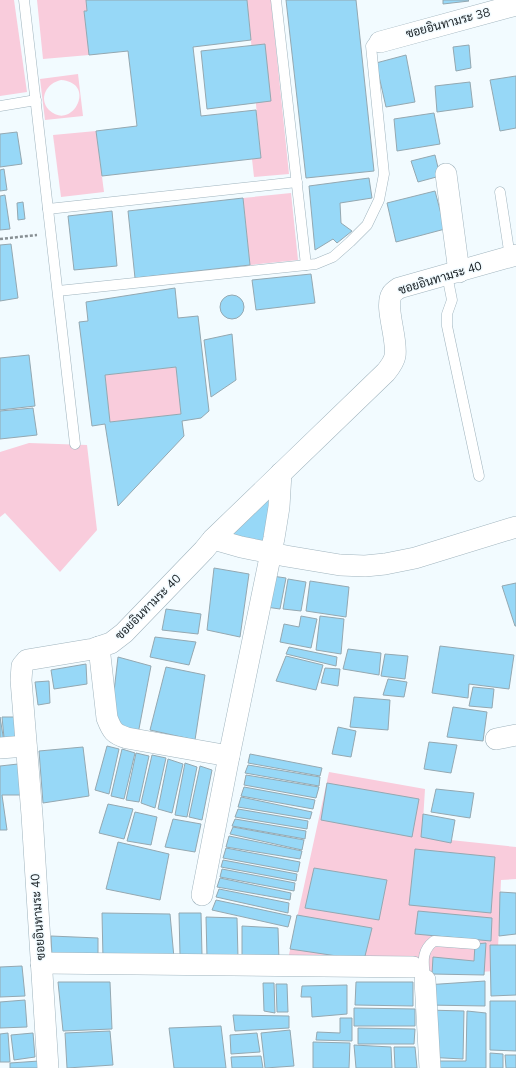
<svg xmlns="http://www.w3.org/2000/svg" width="516" height="1068" viewBox="0 0 516 1068" font-family="'Nunito Sans',Sarabun,sans-serif">
<rect width="100%" height="100%" fill="#f2fbff"/>
<!-- green -->
<g fill="#f9ccdc" fill-rule="evenodd">
<path d="M0 0H14L27 92 0 96Z"/>
<path d="M37 0H86L87 11H84L89 55 43 59Z"/>
<path d="M247 0H271L289 174 254 177 252 159 261 157C255 105 253 52 247 0Z"/>
<path d="M78 74 83 116 45 120 40 79ZM61 80C98 83 72 132 49 110 38 98 47 83 61 80Z"/>
<path d="M96 131 104 192 61 197 53 135Z"/>
<path d="M291 193 298 260 250 265 243 198Z"/>
<path d="M176 367 181 414 110 422 105 375Z"/>
<path d="M29 443 87 445 97 530 60 572 5 513 0 517V452Z"/>
<path d="M329 772 425 789 422 837 516 847V879L501 880 497 971 418 975 288 959Z"/>
</g>
<!-- building -->
<g fill="#97d8f7" stroke="#94a8b1" fill-rule="evenodd">
<path d="M86 0H247L251 40 193 47 201 116 256 110 261 158 102 176 96 131 137 126 128 51 89 55 84 11H87Z"/>
<path d="M286 0H356L374 171 306 178Z"/>
<path d="M443 0H468L469 1 443 4Z"/>
<path d="M265 44 271 101 207 109 201 51Z"/>
<path d="M469 45 471 68 456 71 453 47Z"/>
<path d="M406 55 415 102 386 107 376 63Z"/>
<path d="M516 76V128L500 131 490 80Z"/>
<path d="M470 82 473 107 437 112 435 86Z"/>
<path d="M434 113 440 144 397 151 394 119Z"/>
<path d="M17 132 22 164 0 167V134Z"/>
<path d="M435 155 440 176 418 182 411 161Z"/>
<path d="M4 169 7 190 0 191V170Z"/>
<path d="M369 178 372 198 340 203 341 223 352 231 337 243 333 239 315 250 309 186Z"/>
<path d="M435 191 445 229 396 242 387 203Z"/>
<path d="M5 195 10 229 0 230V196Z"/>
<path d="M243 198 250 265 135 278 128 211Z"/>
<path d="M23 202 25 219 18 220 17 203Z"/>
<path d="M112 211 117 266 74 270 68 216Z"/>
<path d="M11 244 18 298 0 301V245Z"/>
<path d="M311 274 315 303 256 310 252 280Z"/>
<path d="M175 288 178 318 198 316 209 411 201 418 182 421 184 436 118 506 105 424 92 426 79 322 88 321 86 302ZM176 367 181 414 110 422 105 375Z"/>
<circle cx="232" cy="307" r="12"/>
<path d="M232 334 236 380 211 397 204 340Z"/>
<path d="M29 355 35 406 0 410V358Z"/>
<path d="M33 408 37 435 0 439V411Z"/>
<path d="M273 493 265 543 230 536Z"/>
<path d="M214 568 249 574 240 637 207 630Z"/>
<path d="M272 576 286 578 280 609 266 607Z"/>
<path d="M288 579 306 582 301 611 283 609Z"/>
<path d="M310 581 349 587 346 617 306 611Z"/>
<path d="M516 583V626H515L502 586Z"/>
<path d="M166 609 201 614 198 634 162 630Z"/>
<path d="M301 616 317 619 311 648 280 642 284 624 299 627Z"/>
<path d="M320 616 344 619 341 654 316 650Z"/>
<path d="M155 637 196 642 189 665 150 657Z"/>
<path d="M440 646 514 655 509 689 469 684 468 698 432 693Z"/>
<path d="M289 647 337 657 336 666 286 654Z"/>
<path d="M348 649 381 653 379 675 343 669Z"/>
<path d="M385 654 408 656 405 679 381 676Z"/>
<path d="M286 656 323 665 316 690 276 681Z"/>
<path d="M118 657 151 666 138 734 110 726Z"/>
<path d="M86 664 87 684 54 689 51 670Z"/>
<path d="M166 667 205 675 195 740 150 730Z"/>
<path d="M325 668 340 669 338 686 321 683Z"/>
<path d="M388 679 407 682 404 697 383 695Z"/>
<path d="M49 681 50 703 38 705 35 682Z"/>
<path d="M473 687 494 689 492 708 469 706Z"/>
<path d="M354 697 390 700 388 730 350 727Z"/>
<path d="M453 707 487 712 483 741 447 737Z"/>
<path d="M0 717 5 748H0Z"/>
<path d="M2 717H15L19 746 5 748Z"/>
<path d="M338 727 356 731 351 757 332 754Z"/>
<path d="M429 742 457 745 451 773 424 769Z"/>
<path d="M107 746 119 749 109 794 95 790Z"/>
<path d="M83 747 89 796 43 803 39 751Z"/>
<path d="M122 749 135 753 124 799 111 796Z"/>
<path d="M136 753 149 756 139 802 126 800Z"/>
<path d="M250 754 322 768 320 776 248 763Z"/>
<path d="M152 755 166 758 155 808 141 803Z"/>
<path d="M168 759 183 764 172 813 158 809Z"/>
<path d="M185 763 197 767 187 817 175 815Z"/>
<path d="M18 764 22 795H2L7 830H0V766Z"/>
<path d="M248 765 320 777 319 786 245 773Z"/>
<path d="M200 766 212 770 202 820 189 817Z"/>
<path d="M246 775 319 787 316 798 244 785Z"/>
<path d="M327 783 419 799 412 837 321 820Z"/>
<path d="M244 787 315 800 313 809 241 796Z"/>
<path d="M436 789 474 793 470 818 431 812Z"/>
<path d="M241 797 312 812 310 819 238 807Z"/>
<path d="M108 804 133 809 124 839 99 833Z"/>
<path d="M238 809 308 821 307 829 235 817Z"/>
<path d="M135 812 157 817 151 845 127 841Z"/>
<path d="M423 814 455 820 451 843 421 837Z"/>
<path d="M173 819 201 824 195 852 165 847Z"/>
<path d="M235 819 306 831 305 839 232 826Z"/>
<path d="M233 827 304 840 302 850 230 834Z"/>
<path d="M229 836 302 851 300 859 226 847Z"/>
<path d="M118 842 169 854 160 900 106 889Z"/>
<path d="M226 848 300 862 298 872 223 858Z"/>
<path d="M415 849 495 857 491 913 409 905Z"/>
<path d="M223 860 297 874 296 881 221 867Z"/>
<path d="M314 868 387 880 379 920 305 908Z"/>
<path d="M222 869 295 883 294 891 220 877Z"/>
<path d="M220 878 291 893 290 900 217 887Z"/>
<path d="M219 889 289 903 288 913 216 897Z"/>
<path d="M500 892 516 893V934L499 936Z"/>
<path d="M216 900 291 916 288 927 212 910Z"/>
<path d="M418 911 492 918 491 941 415 934Z"/>
<path d="M102 913 170 914 174 958 103 959Z"/>
<path d="M179 913H201L202 955H180Z"/>
<path d="M297 915 372 928 364 960 290 949Z"/>
<path d="M206 917 237 918 238 958H207Z"/>
<path d="M242 926 278 928 279 961 242 960Z"/>
<path d="M51 936 98 938V957H52Z"/>
<path d="M486 943 484 975 432 974 433 957 474 961 475 944Z"/>
<path d="M490 945H516V995L491 996Z"/>
<path d="M22 966 25 996 0 997V967Z"/>
<path d="M485 981V1006L427 1005 425 985Z"/>
<path d="M58 982H110L112 1029 63 1031Z"/>
<path d="M356 982H413V1006L355 1005Z"/>
<path d="M263 983H274L275 1013 264 1011Z"/>
<path d="M276 984H287L288 1012H277Z"/>
<path d="M347 985V1014L312 1017 311 997H301L302 986Z"/>
<path d="M25 1000 27 1027 0 1028V1002Z"/>
<path d="M490 1001H516V1051L490 1050Z"/>
<path d="M354 1008 415 1009V1026H354Z"/>
<path d="M427 1010 464 1011 463 1059 425 1057Z"/>
<path d="M467 1011 486 1013V1068H425V1061H466Z"/>
<path d="M233 1015 289 1016V1028L235 1031Z"/>
<path d="M340 1018H352V1041L316 1040 317 1032 340 1033Z"/>
<path d="M221 1026 226 1068H174L169 1028Z"/>
<path d="M358 1028 415 1029 414 1044H358Z"/>
<path d="M290 1030 294 1066 265 1068 261 1033Z"/>
<path d="M110 1031 113 1065 67 1068 65 1033Z"/>
<path d="M8 1033 10 1062H0V1034Z"/>
<path d="M33 1033 35 1057 14 1060 11 1035Z"/>
<path d="M257 1033 260 1052 231 1054 230 1035Z"/>
<path d="M313 1042 350 1043 349 1068H313Z"/>
<path d="M354 1045 391 1047 392 1068H356Z"/>
<path d="M394 1047H415L417 1068H395Z"/>
<path d="M490 1053 503 1054V1068H490Z"/>
<path d="M505 1055H516V1068H506Z"/>
<path d="M261 1056 263 1068H232L231 1057Z"/>
<path d="M39 1061V1068H10V1063Z"/>
</g>
<g fill="none" stroke-linecap="round" stroke-linejoin="round">
<defs>
<g id="lane">
<path d="M24 0 75 444"/>
<path d="M276 0 306 265"/>
<path d="M0 106 36 100"/>
<path d="M500 192 510 257"/>
<path d="M48 209 297 182"/>
<path d="M447 275 452 300 447 314V326L479 476"/>
<path d="M58 291 316 264 333 257 350 242 367 225 379 200 384 174 371 46 373 43 380 42"/>
<path d="M425 980C424 963 420 952 434 941L475 944"/>
</g>
<g id="street">
<path d="M380 42 516 5"/>
<path d="M446 174 459 272"/>
<path d="M213 539 241 547 286 556 340 565 365 566 385 564 415 558 516 527"/>
<path d="M99 647 107 718C112 731 114 734 127 738L229 756"/>
<path d="M496 739 516 735"/>
<path d="M0 748 26 746"/>
<path d="M202 895 229 756 274 538 279 507 281 473"/>
<path d="M41 963 413 967"/>
<path d="M425 980 430 1068"/>
<path d="M48 1068 32 815 21 680 22 666 27 660 93 649 111 643 124 633 204 550 213 539 386 372C390 367 394 362 395 356 398 339 384 306 392 294 393 292 396 290 399 288L516 255"/>
</g>
</defs>
<!-- lane casing -->
<use href="#lane" stroke="#a0b4be" stroke-width="11"/>
<!-- street casing -->
<use href="#street" stroke="#a0b4be" stroke-width="22"/>
<!-- path -->
<path stroke="#889094" stroke-width="2.5" stroke-dasharray="3 2" stroke-linecap="butt" d="M0 239 37 235"/>
<!-- lane -->
<use href="#lane" stroke="#fff" stroke-width="10"/>
<!-- street -->
<use href="#street" stroke="#fff" stroke-width="21"/>
</g>
<g text-anchor="middle" dominant-baseline="central" stroke-width="3" stroke-linejoin="round" paint-order="stroke">
<!-- street labels -->
<g font-size="12" fill="#171e22" stroke="#f2fbff">
<text transform="translate(448 23) rotate(-15)">ซอยอินทามระ 38</text>
<text transform="translate(440 278) rotate(-17)">ซอยอินทามระ 40</text>
<text transform="translate(148 607) rotate(-45)">ซอยอินทามระ 40</text>
<text transform="translate(38 917) rotate(-94)">ซอยอินทามระ 40</text>
</g>
</g>
</svg>
